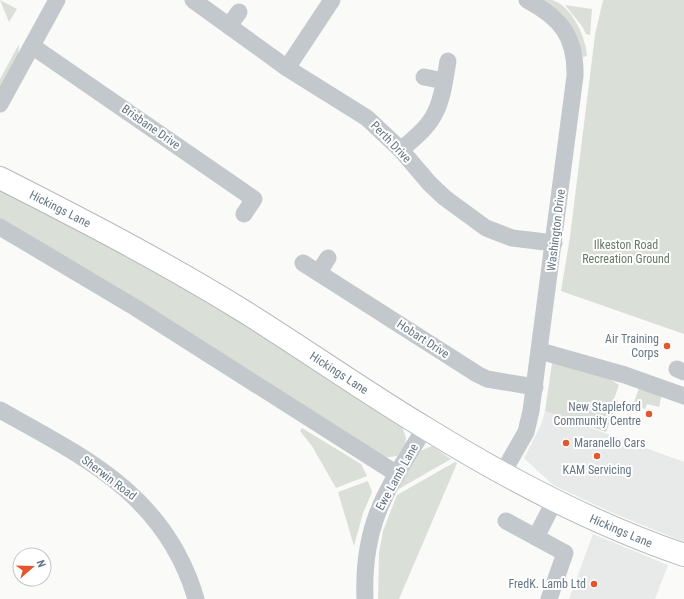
<svg xmlns="http://www.w3.org/2000/svg" width="684" height="599" viewBox="0 0 684 599" font-family="'Roboto Condensed',sans-serif">
<rect width="100%" height="100%" fill="#fafaf8"/>
<!-- built -->
<g fill="#e8e9e9">
<path d="M545 411 684 462V542L613 513 553 485 524 458 541 425Z"/>
<path d="M593 534 668 565 655 599H569Z"/>
</g>
<!-- green -->
<g fill="#dadfd7">
<path d="M0 0 17 9 9 22Z"/>
<path d="M540 0C544 0 549 0 552 0 572 6 586 37 587 56L583 57 577 39Z"/>
<path d="M603 0H684V334L561 291 570 237 595 35Z"/>
<path d="M565 5 592 9 590 35 586 34 582 26Z"/>
<path d="M19 44 18 57 0 89V79Z"/>
<path d="M0 189 85 229 259 330 402 427C409 442 406 443 397 456L382 458 0 220Z"/>
<path d="M552 363 597 371 619 385 614 399 618 400 606 432 545 411Z"/>
<path d="M640 385 662 394 659 407 647 404 645 409 633 405Z"/>
<path d="M302 428 361 464 367 476 336 488 312 446 300 431Z"/>
<path d="M432 446 451 459 397 490 420 451Z"/>
<path d="M455 462 457 463 455 468 399 599H378L379 553 383 531 397 495Z"/>
<path d="M368 481 372 492 363 513 354 546 338 492Z"/>
</g>
<g fill="none" stroke-linecap="round" stroke-linejoin="round">
<defs>
<path id="major" d="M0 178C83 220 166 263 245 312 306 350 365 392 427 429 508 479 593 524 684 555"/>
</defs>
<!-- major casing -->
<use href="#major" stroke="#b5babe" stroke-width="24"/>
<!-- minor -->
<g stroke="#c3c8cc" stroke-width="17">
<path d="M193 0 287 68 367 118 401 150 430 184 445 198 486 228 512 238 554 243"/>
<path d="M229 26 239 12"/>
<path d="M32 46 254 199 244 214"/>
<path d="M287 68 332 0"/>
<path d="M424 77 444 81"/>
<path d="M0 104 57 0"/>
<path d="M401 150C413 139 428 128 435 113 443 98 445 78 448 61"/>
<path d="M0 227 136 308 397 474"/>
<path d="M303 263 477 374 487 379 535 387"/>
<path d="M319 272 328 258"/>
<path d="M540 351 625 375 684 396"/>
<path d="M677 369 684 372"/>
<path d="M0 410C86 458 166 496 196 599"/>
<path d="M502 474 526 432 531 411 575 76C576 37 561 18 527 0"/>
<path d="M506 521 565 553 549 599"/>
<path d="M536 537 554 502"/>
<path d="M365 599C362 523 387 489 425 428"/>
</g>
<!-- major -->
<use href="#major" stroke="#fff" stroke-width="22"/>
</g>
<!-- markers -->
<g fill="#e4572e" stroke="#fff" stroke-width="1.5">
<circle cx="667" cy="346" r="4"/>
<circle cx="649" cy="414" r="4"/>
<circle cx="566" cy="443" r="4"/>
<circle cx="597" cy="456" r="4"/>
<circle cx="594" cy="584" r="4"/>
</g>
<g text-anchor="middle" dominant-baseline="central" stroke-width="4" stroke-linejoin="round" paint-order="stroke">
<!-- street labels -->
<g font-size="12" fill="#657683" stroke="#fff">
<text transform="translate(151 127) rotate(35)">Brisbane Drive</text>
<text transform="translate(391 142) rotate(46)">Perth Drive</text>
<text transform="translate(60 209) rotate(27)">Hickings Lane</text>
<text transform="translate(556 230) rotate(-83)">Washington Drive</text>
<text transform="translate(423 339) rotate(33)">Hobart Drive</text>
<text transform="translate(339 373) rotate(33)">Hickings Lane</text>
<text transform="translate(397 477) rotate(-61)">Ewe Lamb Lane</text>
<text transform="translate(109 478) rotate(37)">Sherwin Road</text>
<text transform="translate(621 531) rotate(23)">Hickings Lane</text>
</g>
<!-- park labels -->
<g font-size="12" fill="#687a64" stroke="#fff">
<text x="626" y="245">Ilkeston Road<tspan x="626" dy="14">Recreation Ground</tspan></text>
</g>
<!-- poi labels -->
<g font-size="12" fill="#657683" stroke="#fff" text-anchor="end">
<text x="659" y="339">Air Training<tspan x="659" dy="14">Corps</tspan></text>
<text x="641" y="407">New Stapleford<tspan x="641" dy="14">Community Centre</tspan></text>
<text x="574" y="443" text-anchor="start">Maranello Cars</text>
<text x="597" y="470" text-anchor="middle">KAM Servicing</text>
<text x="586" y="584">FredK. Lamb Ltd</text>
</g>
</g>
<!-- north arrow -->
<g transform="translate(32 567) rotate(70)"><circle r="19" fill="#ffffff" stroke="#c1c8cd"/>
<path d="M0-3L7 15L0 10L-7 15Z" fill="#e4572e"/>
<text y="-6" font-size="11" font-weight="bold" text-anchor="middle" fill="#657683">N</text>
</g>
</svg>
